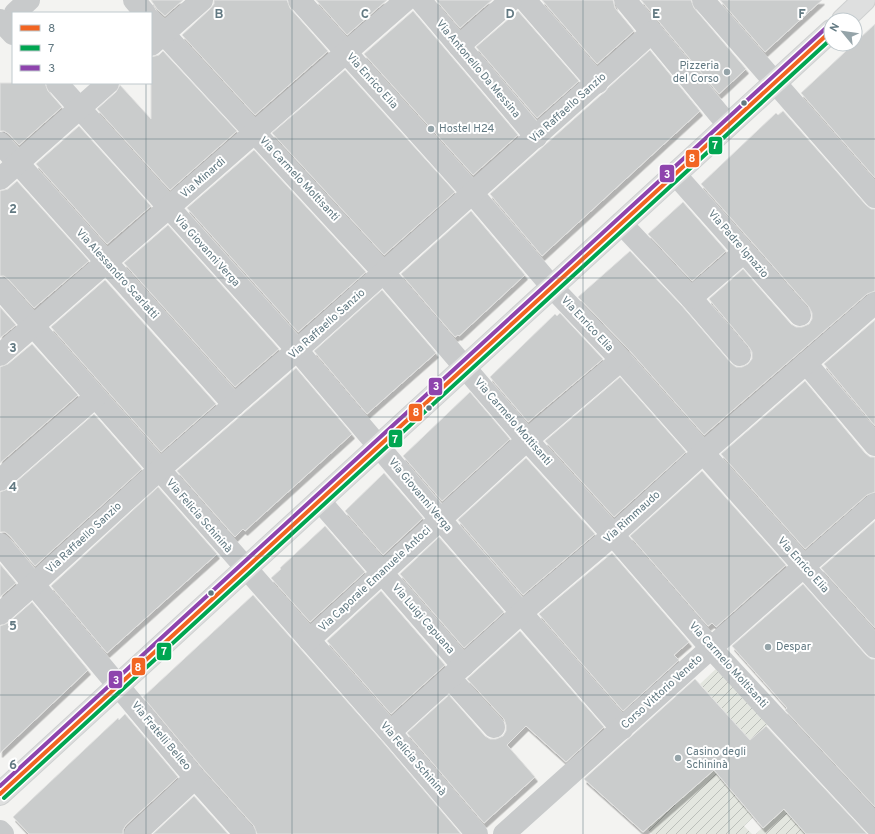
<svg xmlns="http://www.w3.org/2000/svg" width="875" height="834" viewBox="0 0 875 834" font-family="Overpass,sans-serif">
<defs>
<pattern id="garden-furrows" width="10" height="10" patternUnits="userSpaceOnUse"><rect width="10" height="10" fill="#e3e6df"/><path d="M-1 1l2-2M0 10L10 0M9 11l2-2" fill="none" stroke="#bbbfba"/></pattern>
<filter id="shadow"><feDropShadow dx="2.5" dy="4.5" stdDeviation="0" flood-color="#0004"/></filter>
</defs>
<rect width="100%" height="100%" fill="#f3f3f1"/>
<!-- garden -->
<g fill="url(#garden-furrows)">
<path d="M720 665 771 722 750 740 700 684Z"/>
<path d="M714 770 753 817 744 826 752 834H652L647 828Z"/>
<path d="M784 809 806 834H756Z"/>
</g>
<!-- building -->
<g fill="#cacccc" stroke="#e2e2e1" filter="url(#shadow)">
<path d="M151 0H183L165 16 157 9Z"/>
<path d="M214 0H287L290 8 328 51 255 115 182 35 210 9 214 4Z"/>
<path d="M316 0H387L347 35Z"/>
<path d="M436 0H492L460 28Z"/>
<path d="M542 0H613L615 8 634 31 597 64Z"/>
<path d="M641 0H691L694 8 746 69 719 94Z"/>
<path d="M720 0H822L765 52Z"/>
<path d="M413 11 518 135 473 175 364 54Z"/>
<path d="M518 11 579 81 537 118 476 47Z"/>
<path d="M875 24V178L801 93Z"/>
<path d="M650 50 700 111 542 256 490 194 601 95 605 92 608 88Z"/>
<path d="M163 51 237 131 170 190 97 109 116 92 120 85 151 119V57L159 55Z"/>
<path d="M345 70 455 192 384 255 272 133Z"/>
<path d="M0 83H45L48 91 62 107 19 145 9 134 4 131H0Z"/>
<path d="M783 111 866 205 871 209H875V291L867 294 704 435 630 351 578 297 630 251 682 306 731 363 736 367H742L748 364 752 359V352L749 347 709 299 743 269 791 324 796 327H802L809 324 812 319V313L809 307 701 184 776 113 778 115Z"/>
<path d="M79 126 151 206 107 244 36 164Z"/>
<path d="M254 150 366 272 298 332 187 208Z"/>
<path d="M17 181 89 261 34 308 9 280 4 276H0V191L8 189Z"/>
<path d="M683 202 726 251 692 281 648 234Z"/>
<path d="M471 211 525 275 459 336 458 335 455 337 401 274Z"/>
<path d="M168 225 279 349 235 387 124 263Z"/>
<path d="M105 280 216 404 161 452 51 327Z"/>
<path d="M382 290 436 353 367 414 314 351Z"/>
<path d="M0 307 16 325 0 338Z"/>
<path d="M560 313 603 359 528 422 490 377 555 314 557 316Z"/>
<path d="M875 320V426L824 364Z"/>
<path d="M32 344 78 395 0 463V367L8 364Z"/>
<path d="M296 368 352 434 245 531 243 529 235 537 177 471Z"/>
<path d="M620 377 686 452 614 517 545 441Z"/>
<path d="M805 381 865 453 870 457H875V492L867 495 805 549 721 454Z"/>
<path d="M470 392 510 439 442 501 403 456Z"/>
<path d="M94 414 142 469 35 566 10 536 5 532H0V492L8 489Z"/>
<path d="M526 458 595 534 523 595 458 520Z"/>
<path d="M702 471 786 565 716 627 712 623 708 626 630 536Z"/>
<path d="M384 473 423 518 383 555 345 511Z"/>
<path d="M158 487 217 554 107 653 51 586Z"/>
<path d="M875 521V628L821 568Z"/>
<path d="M325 526 365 572 310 622 271 578 281 569 280 568Z"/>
<path d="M439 537 504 612 464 648 400 574Z"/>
<path d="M612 553 689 642 674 655 679 660 623 711 539 614Z"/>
<path d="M0 564 16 583 0 597Z"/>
<path d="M803 584 866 655 871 659H875V807L785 710 787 708 732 646Z"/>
<path d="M381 591 445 665 391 714 327 641Z"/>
<path d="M253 595 381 740 461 834H257L254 826 204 770 143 697Z"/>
<path d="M32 602 88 670 0 753V626L8 623Z"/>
<path d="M520 631 604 727 566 762 526 726 507 745 535 777 484 823 407 733 449 695 485 736 490 739H496L503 736 506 731V725L504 719 467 679Z"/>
<path d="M695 679 750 740 766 726 867 834H806L784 809 763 828 714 770 643 832 584 779Z"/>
<path d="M125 714 178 777 126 825 123 830V834H29L13 817 118 718 119 720Z"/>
<path d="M194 796 228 834H153Z"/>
</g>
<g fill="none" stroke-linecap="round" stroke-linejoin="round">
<defs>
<g id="secondary">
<path d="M843 20 864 0"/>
<path d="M0 794 831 31"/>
</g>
</defs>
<!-- secondary casing -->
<use href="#secondary" stroke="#ced0d0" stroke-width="24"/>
<!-- street -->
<g stroke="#c8cacb" stroke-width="22">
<path d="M134 0 145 13"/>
<path d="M299 0 473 194 552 287 621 360 875 647"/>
<path d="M420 0 536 137"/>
<path d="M525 0 597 83"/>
<path d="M625 0 728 125"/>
<path d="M703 0 875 197"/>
<path d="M15 13 29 0"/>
<path d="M0 20 13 34"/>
<path d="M151 20 384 273 527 440 613 535 711 648 875 825"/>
<path d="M151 45 202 0"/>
<path d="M459 46 511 0"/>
<path d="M57 83 297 350 440 519 622 729"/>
<path d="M0 143 234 405"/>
<path d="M675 174 800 315"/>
<path d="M0 179 108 83"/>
<path d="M621 223 691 298 740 355"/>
<path d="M0 288 390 732 477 834"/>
<path d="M691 298 744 252"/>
<path d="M0 355 406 0"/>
<path d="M806 363 875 445"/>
<path d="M0 480 95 397"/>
<path d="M319 500 463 666"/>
<path d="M0 544 195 778 245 834"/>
<path d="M0 614 34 584 159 470 297 350 652 32"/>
<path d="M309 640 527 440 621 360"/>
<path d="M450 678 494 727"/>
<path d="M390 732 521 613 613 535 703 453 875 303"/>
<path d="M0 831 3 834"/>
<path d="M135 834 195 778"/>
<path d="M504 834 711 648 875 504"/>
</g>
<!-- secondary -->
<use href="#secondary" stroke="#dedfdf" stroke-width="22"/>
<defs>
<path id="bus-1" d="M0 794 831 31"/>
<path id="bus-2" d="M4 798 831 39"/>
<path id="bus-3" d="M0 786 827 27"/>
</defs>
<!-- bus-1 casing -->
<use href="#bus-1" stroke="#fff" stroke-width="7"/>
<!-- bus-2 casing -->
<use href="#bus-2" stroke="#fff" stroke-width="7"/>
<!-- bus-3 casing -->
<use href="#bus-3" stroke="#fff" stroke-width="7"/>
<!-- bus-1 -->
<use href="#bus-1" stroke="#f26522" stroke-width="4"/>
<!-- bus-2 -->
<use href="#bus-2" stroke="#00a651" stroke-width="4"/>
<!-- bus-3 -->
<use href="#bus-3" stroke="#8e44ad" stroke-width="4"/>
</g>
<!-- grid -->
<path fill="none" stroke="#627982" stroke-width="1" stroke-opacity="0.55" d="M146 0V13M292 0V834M438 0V834M583 0V834M729 0V834M146 83V834M0 139H875M0 278H875M0 417H875M0 556H875M0 695H875"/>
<!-- markers -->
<g fill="#95a4a9" stroke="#fff" stroke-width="1.5">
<circle cx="727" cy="72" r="4"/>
<circle cx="431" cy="129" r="4"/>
<circle cx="768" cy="647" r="4"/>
<circle cx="678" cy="758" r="4"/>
</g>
<g fill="#627982" stroke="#fff" stroke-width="1.5">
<circle cx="744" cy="103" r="3.5"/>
<circle cx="429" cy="408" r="3.5"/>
<circle cx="211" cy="593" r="3.5"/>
</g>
<g text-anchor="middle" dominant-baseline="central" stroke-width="4" stroke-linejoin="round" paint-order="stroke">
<!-- poi labels -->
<g font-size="11" fill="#627982" stroke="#fff" text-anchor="start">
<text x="719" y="66" text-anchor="end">Pizzeria<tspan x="719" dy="13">del Corso</tspan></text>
<text x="439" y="129">Hostel H24</text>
<text x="776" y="647">Despar</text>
<text x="686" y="752">Casino degli<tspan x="686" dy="13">Schininà</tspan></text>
</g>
<!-- street labels -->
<g font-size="11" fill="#627982" stroke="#fff">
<text transform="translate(478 69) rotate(50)">Via Antonello Da Messina</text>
<text transform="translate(372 81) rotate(48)">Via Enrico Elia</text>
<text transform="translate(568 108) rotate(-42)">Via Raffaello Sanzio</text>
<text transform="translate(203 178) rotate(-41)">Via Minardi</text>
<text transform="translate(299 179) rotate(47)">Via Carmelo Moltisanti</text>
<text transform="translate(738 244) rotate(49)">Via Padre Ignazio</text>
<text transform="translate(207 251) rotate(48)">Via Giovanni Verga</text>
<text transform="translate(117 274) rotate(48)">Via Alessandro Scarlatti</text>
<text transform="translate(327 324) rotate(-42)">Via Raffaello Sanzio</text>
<text transform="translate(587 324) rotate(47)">Via Enrico Elia</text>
<text transform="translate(513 422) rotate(49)">Via Carmelo Moltisanti</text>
<text transform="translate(420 495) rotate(50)">Via Giovanni Verga</text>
<text transform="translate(199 516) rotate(49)">Via Felicia Schininà</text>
<text transform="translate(632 517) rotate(-42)">Via Rimmaudo</text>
<text transform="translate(84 538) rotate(-43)">Via Raffaello Sanzio</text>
<text transform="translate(803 565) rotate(48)">Via Enrico Elia</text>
<text transform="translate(375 579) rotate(-43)">Via Caporale Emanuele Antoci</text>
<text transform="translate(423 619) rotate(49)">Via Luigi Capuana</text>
<text transform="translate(728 665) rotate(48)">Via Carmelo Moltisanti</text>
<text transform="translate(662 692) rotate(-42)">Corso Vittorio Veneto</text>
<text transform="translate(161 736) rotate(50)">Via Fratelli Belleo</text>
<text transform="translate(413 759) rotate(49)">Via Felicia Schininà</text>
</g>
</g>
<g font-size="13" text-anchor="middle" font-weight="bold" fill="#627982" stroke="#fff" stroke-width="4" stroke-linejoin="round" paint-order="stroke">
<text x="219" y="18">B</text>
<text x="365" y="18">C</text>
<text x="510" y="18">D</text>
<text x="656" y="18">E</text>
<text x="802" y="18">F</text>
<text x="13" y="213">2</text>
<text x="13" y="352">3</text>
<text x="13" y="491">4</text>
<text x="13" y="630">5</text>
<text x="13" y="769">6</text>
</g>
<g stroke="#fff" stroke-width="1.5">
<rect x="708" y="136" width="15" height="19" rx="4" fill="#00a651"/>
<rect x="685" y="149" width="15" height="19" rx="4" fill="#f26522"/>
<rect x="659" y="164" width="16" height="19" rx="4" fill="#8e44ad"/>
<rect x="428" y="377" width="15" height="19" rx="4" fill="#8e44ad"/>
<rect x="408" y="403" width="15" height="19" rx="4" fill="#f26522"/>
<rect x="388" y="429" width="15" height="19" rx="4" fill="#00a651"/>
<rect x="156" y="642" width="16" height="19" rx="4" fill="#00a651"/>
<rect x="131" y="657" width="15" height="19" rx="4" fill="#f26522"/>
<rect x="108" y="670" width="15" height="19" rx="4" fill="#8e44ad"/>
</g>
<g font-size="11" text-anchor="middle" font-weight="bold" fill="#fff">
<text x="715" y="149">7</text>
<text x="692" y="162">8</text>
<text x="667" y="178">3</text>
<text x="436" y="390">3</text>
<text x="416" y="416">8</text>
<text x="395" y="443">7</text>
<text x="164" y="655">7</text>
<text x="138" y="671">8</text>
<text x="116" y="684">3</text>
</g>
<!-- legend -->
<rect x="12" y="12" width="140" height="72" fill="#ffffff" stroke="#c0c9cd"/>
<rect x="20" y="25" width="20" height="6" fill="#f26522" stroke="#c0c9cd"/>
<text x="48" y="32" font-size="12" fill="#627982">8</text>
<rect x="20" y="45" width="20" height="6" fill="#00a651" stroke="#c0c9cd"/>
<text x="48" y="52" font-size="12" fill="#627982">7</text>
<rect x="20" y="65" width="20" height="6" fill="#8e44ad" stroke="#c0c9cd"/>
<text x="48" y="72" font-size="12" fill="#627982">3</text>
<!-- north arrow -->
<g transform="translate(843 32) rotate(299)"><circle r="19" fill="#ffffff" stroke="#c0c9cd"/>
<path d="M0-3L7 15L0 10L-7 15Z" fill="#95a4a9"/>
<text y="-6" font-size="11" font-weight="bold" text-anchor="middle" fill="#627982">N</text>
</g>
</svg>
